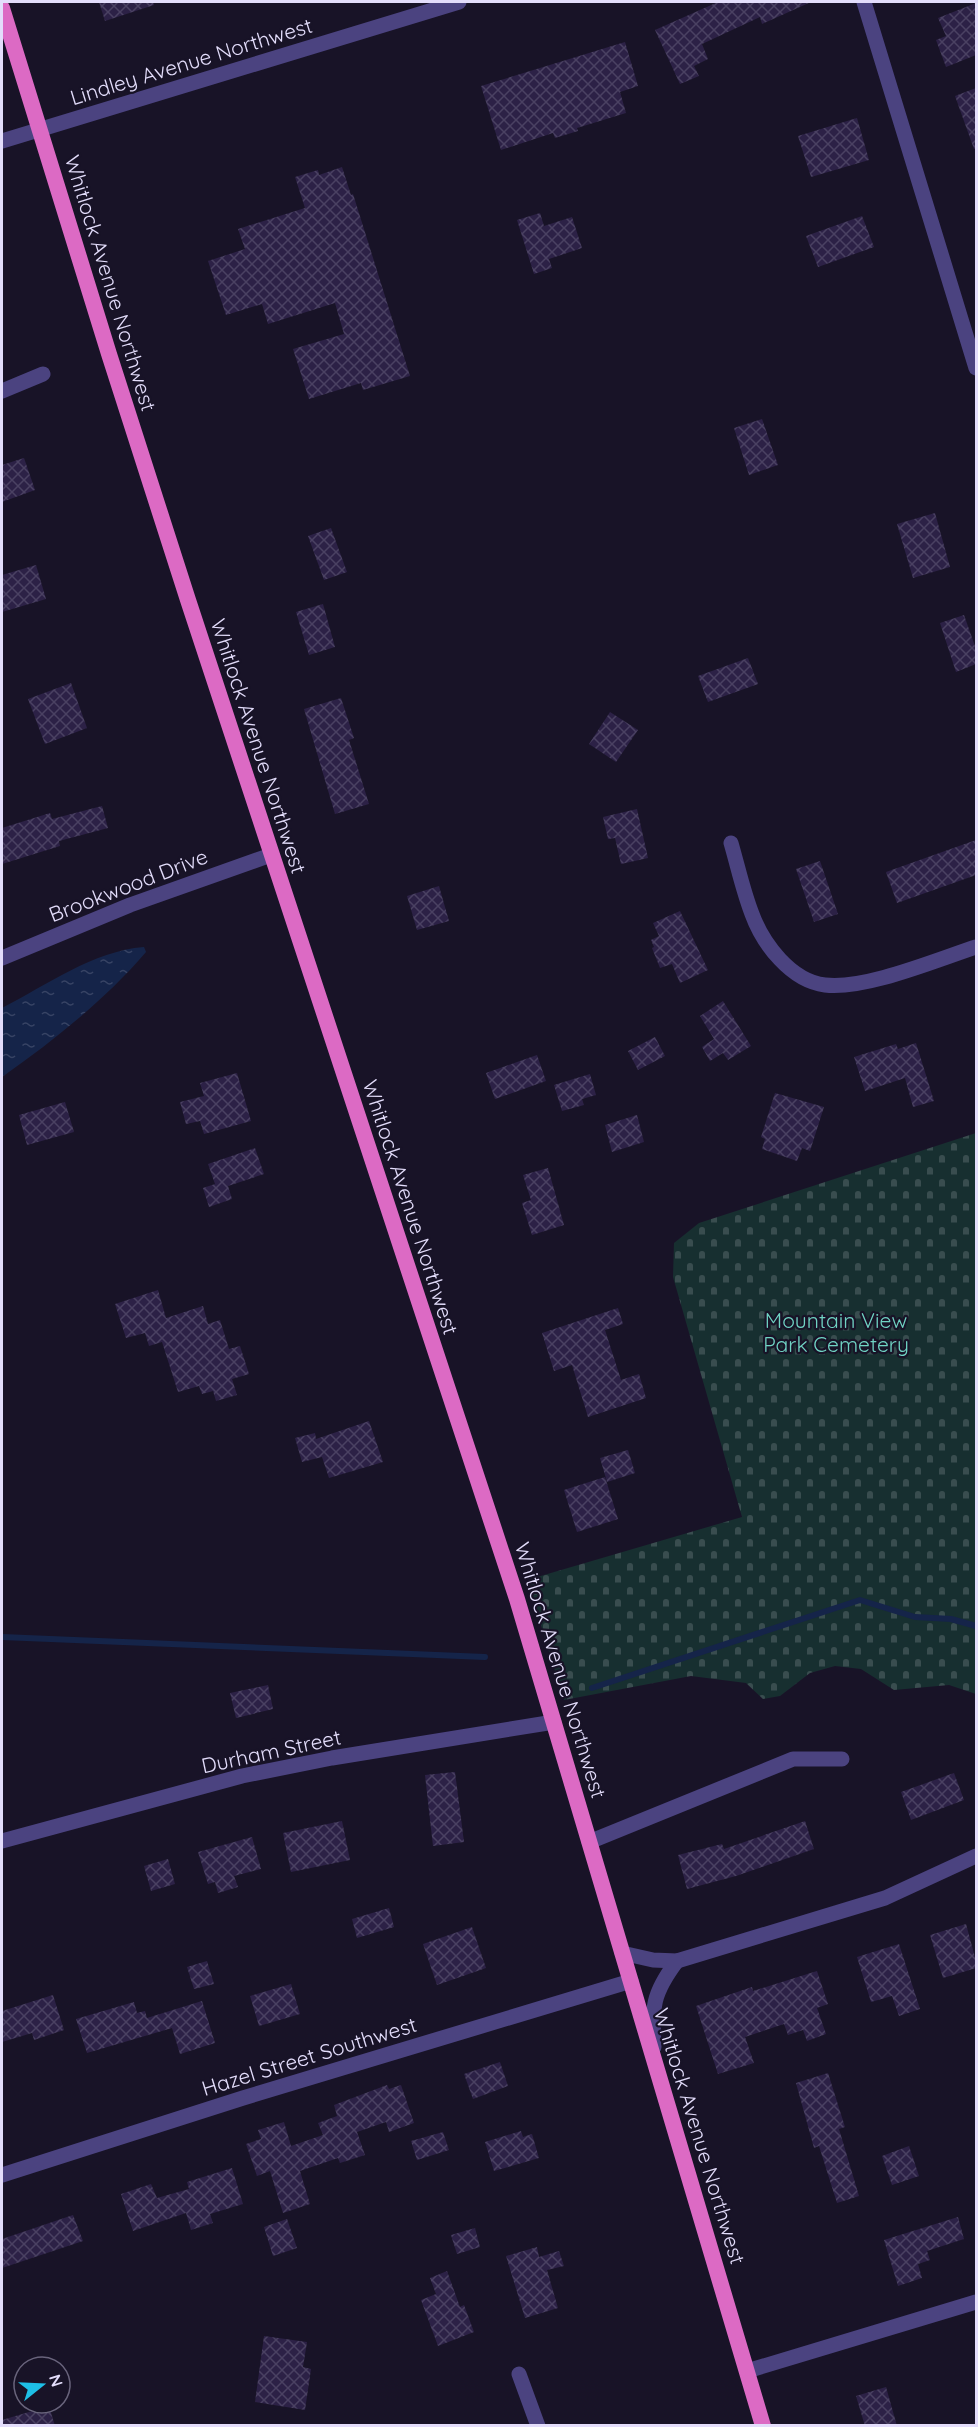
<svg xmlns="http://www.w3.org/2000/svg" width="978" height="2427" viewBox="0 0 978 2427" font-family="Quicksand,sans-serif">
<defs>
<pattern id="cemetery-stones" width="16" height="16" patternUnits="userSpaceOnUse" patternTransform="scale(1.5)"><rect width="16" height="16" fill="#172f30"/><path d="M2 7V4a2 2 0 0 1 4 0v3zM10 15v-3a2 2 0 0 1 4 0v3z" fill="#394d4f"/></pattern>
<pattern id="water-ripples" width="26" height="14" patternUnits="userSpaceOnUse" patternTransform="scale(1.5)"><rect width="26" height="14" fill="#152449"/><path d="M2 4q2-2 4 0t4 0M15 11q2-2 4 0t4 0" fill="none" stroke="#374364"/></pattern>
<pattern id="building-cross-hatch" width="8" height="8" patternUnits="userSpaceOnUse" patternTransform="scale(1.5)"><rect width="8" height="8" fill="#2c2146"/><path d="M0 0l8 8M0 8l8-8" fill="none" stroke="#4a4162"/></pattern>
</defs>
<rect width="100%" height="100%" fill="#181327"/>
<!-- cemetery -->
<path fill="url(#cemetery-stones)" d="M976 1133V1694L949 1685 894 1690 861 1669 835 1666 810 1673 780 1696 763 1699 746 1683 691 1676 564 1700 527 1580 742 1517 673 1277 674 1243 699 1223Z"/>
<!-- water -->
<path fill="url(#water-ripples)" d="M144 947 146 952C105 1000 53 1041 2 1077V1008C47 985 93 951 144 947Z"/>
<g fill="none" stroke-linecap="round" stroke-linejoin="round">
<!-- stream -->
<g stroke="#152449" stroke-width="6">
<path d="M2 1637 485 1657"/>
<path d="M592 1688 860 1600 915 1617 951 1619 976 1626"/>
</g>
</g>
<!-- building -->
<g fill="url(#building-cross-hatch)">
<path d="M99 2H153L154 5 105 21Z"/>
<path d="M718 2H811L762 24 760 17 702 44 708 59 694 66 699 76 680 84 655 30Z"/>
<path d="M976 3V55L946 67 936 40 946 36 938 18Z"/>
<path d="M625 42 638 86 620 92 626 113 577 128 578 131 555 138 553 133 501 150 481 86Z"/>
<path d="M976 88V149H974L955 96Z"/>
<path d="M857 118 869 160 811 177 798 136Z"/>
<path d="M342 167 351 195 353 194 410 376 363 390 361 383 309 399 293 349 344 334 335 303 268 324 262 304 226 315 208 261 245 249 238 229 305 208 295 177 318 170 319 175Z"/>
<path d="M540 213 544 226 572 217 582 248 549 259 552 268 534 274 517 220Z"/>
<path d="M862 216 874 247 818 267 806 236Z"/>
<path d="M762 419 778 465 749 475 734 428Z"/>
<path d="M24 458 35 490 2 502V465Z"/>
<path d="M935 513 950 567 913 578 897 524Z"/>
<path d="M331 528 347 572 324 580 308 536Z"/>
<path d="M36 565 46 599 2 612V575Z"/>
<path d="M323 604 335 647 309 655 296 612Z"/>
<path d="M964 615 976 649V664L956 672 940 623Z"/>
<path d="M748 658 758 684 708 702 698 676Z"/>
<path d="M71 683 87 728 45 744 28 699Z"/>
<path d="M341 698 354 738 349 740 369 804 335 814 304 709Z"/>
<path d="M610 712 638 730 616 762 589 744Z"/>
<path d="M102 806 108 828 59 841 60 846 2 864V828L50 813 52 819Z"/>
<path d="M637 809 648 858 621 864 615 838 608 839 603 817Z"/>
<path d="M976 840V875L897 903 886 872Z"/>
<path d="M820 861 838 914 814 922 796 869Z"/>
<path d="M439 886 449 921 417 930 407 896Z"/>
<path d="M680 911 708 970 680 983 672 964 660 968 652 948 654 947 651 940 659 936 653 923Z"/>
<path d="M723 1001 751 1046 728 1060 723 1053 710 1061 702 1047 714 1039 700 1016Z"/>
<path d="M655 1037 665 1056 638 1070 628 1051Z"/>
<path d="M916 1043 934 1101 913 1107 905 1078 865 1091 854 1057 896 1044 898 1049Z"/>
<path d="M537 1055 546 1081 495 1099 486 1073Z"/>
<path d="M237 1073 251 1121 204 1134 200 1121 186 1124 180 1102 204 1096 200 1083Z"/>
<path d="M590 1074 596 1095 582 1099 584 1105 562 1111 554 1085Z"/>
<path d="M775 1093 824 1107 810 1151 802 1148 797 1161 762 1149 765 1139 761 1137Z"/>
<path d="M65 1102 74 1132 27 1145 19 1115Z"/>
<path d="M637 1115 644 1142 612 1152 605 1125Z"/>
<path d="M255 1148 264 1174 228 1186 232 1199 209 1207 203 1188 215 1184 208 1164Z"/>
<path d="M548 1168 564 1225 532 1235 522 1203 531 1200 523 1175Z"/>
<path d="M158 1290 166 1318 203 1306 208 1324 220 1320 229 1349 240 1346 249 1374 232 1379 237 1395 216 1401 213 1391 202 1394 199 1386 178 1392 162 1342 149 1346 145 1333 126 1338 115 1304Z"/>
<path d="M618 1308 623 1324 605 1330 621 1380 639 1374 646 1398 588 1417 572 1365 554 1371 542 1333Z"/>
<path d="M369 1421 383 1462 329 1478 322 1457 302 1462 295 1438 315 1433 316 1439Z"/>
<path d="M628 1450 635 1473 607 1482 600 1458Z"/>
<path d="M605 1477 618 1519 577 1532 564 1490Z"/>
<path d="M268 1685 273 1709 236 1718 230 1693Z"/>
<path d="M455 1772 464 1842 433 1846 425 1775Z"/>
<path d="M954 1773 964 1800 911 1820 901 1792Z"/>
<path d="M342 1821 350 1860 291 1872 283 1833Z"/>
<path d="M805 1821 814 1849 736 1876 687 1889 678 1855 722 1844 724 1849Z"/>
<path d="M252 1837 261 1869 234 1876 238 1887 218 1893 215 1882 208 1884 198 1852Z"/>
<path d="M168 1859 175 1884 151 1891 144 1866Z"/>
<path d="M389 1908 394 1927 357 1938 352 1919Z"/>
<path d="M966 1924 976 1961V1968L943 1978 930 1935Z"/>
<path d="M472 1927 486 1968 437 1985 423 1944Z"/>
<path d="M899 1944 920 2009 899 2016 892 1996 871 2002 857 1957Z"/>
<path d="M207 1961 214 1984 194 1989 187 1967Z"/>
<path d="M817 1971 828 2004 817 2008 826 2034 807 2041 803 2030 788 2035 784 2024 745 2037 754 2063 718 2074 696 2006 752 1987 753 1991Z"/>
<path d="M291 1984 300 2014 259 2026 250 1996Z"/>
<path d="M53 1995 64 2030 34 2040 32 2033 2 2042V2011Z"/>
<path d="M202 2001 215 2043 180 2054 172 2028 87 2053 76 2019 134 2002 137 2013 145 2011 147 2018Z"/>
<path d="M500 2062 508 2086 473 2099 464 2074Z"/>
<path d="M828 2073 845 2127 839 2129 859 2196 837 2203 819 2146 814 2148 796 2083Z"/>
<path d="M387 2085 389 2089 401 2085 414 2123 389 2132 386 2122 357 2132 365 2155 340 2163 338 2158 300 2171 310 2204 283 2213 270 2171 257 2176 246 2144 261 2139 258 2130 284 2122 291 2146 323 2135 318 2123 337 2116 334 2105Z"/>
<path d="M521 2131 523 2137 532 2134 539 2158 494 2171 485 2142Z"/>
<path d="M443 2132 449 2150 417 2160 411 2141Z"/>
<path d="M909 2146 919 2176 892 2185 882 2156Z"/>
<path d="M232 2168 243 2204 210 2214 213 2223 191 2230 186 2213 133 2231 121 2194 151 2184 157 2198 189 2189 187 2182Z"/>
<path d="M73 2215 83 2241 2 2268V2239Z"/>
<path d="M958 2217 964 2239 927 2251 930 2260 918 2264 922 2278 898 2286 884 2240Z"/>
<path d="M287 2219 297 2248 273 2256 264 2227Z"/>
<path d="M475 2228 480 2247 457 2254 451 2235Z"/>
<path d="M537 2247 539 2257 559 2251 564 2266 547 2270 558 2308 525 2318 506 2256Z"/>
<path d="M447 2271 460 2307 464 2305 474 2332 438 2346 421 2300 436 2294 430 2278Z"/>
<path d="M264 2336 307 2342 303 2367 311 2369 305 2410 255 2402Z"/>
<path d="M886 2387 897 2426H865L856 2396Z"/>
<path d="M49 2406 55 2426H2V2420Z"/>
</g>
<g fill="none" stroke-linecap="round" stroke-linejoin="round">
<!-- minor -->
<g stroke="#4b4380" stroke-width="15">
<path d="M864 2 976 368"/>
<path d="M2 141 459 2"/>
<path d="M2 391 43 374"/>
<path d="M731 843C738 867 743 891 752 914 763 944 791 981 825 985 865 990 936 960 976 947"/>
<path d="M2 958 130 905 271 855"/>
<path d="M2 1841 242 1776 332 1758 554 1722"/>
<path d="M589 1842 793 1759H842"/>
<path d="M622 1953 653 1960 677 1961 885 1898 976 1856"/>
<path d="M654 2047C652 2007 652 1994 677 1961"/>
<path d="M2 2175 243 2098 631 1981"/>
<path d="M747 2371 976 2302"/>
<path d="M519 2374 538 2426"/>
</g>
<!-- trunk -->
<path stroke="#dc6ac4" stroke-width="16" d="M2 8 109 354 188 600 517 1599 763 2426"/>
</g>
<g text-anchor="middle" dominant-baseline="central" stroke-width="4.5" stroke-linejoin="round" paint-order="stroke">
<!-- street labels -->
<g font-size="21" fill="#e3ddfb" stroke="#181327">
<text transform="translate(191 61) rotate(-17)">Lindley Avenue Northwest</text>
<text transform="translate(111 283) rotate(73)">Whitlock Avenue Northwest</text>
<text transform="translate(259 746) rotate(72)">Whitlock Avenue Northwest</text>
<text transform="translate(128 885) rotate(-21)">Brookwood Drive</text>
<text transform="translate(411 1207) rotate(72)">Whitlock Avenue Northwest</text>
<text transform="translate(561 1670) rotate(73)">Whitlock Avenue Northwest</text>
<text transform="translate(271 1751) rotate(-12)">Durham Street</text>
<text transform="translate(309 2056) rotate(-17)">Hazel Street Southwest</text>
<text transform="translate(700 2136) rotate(73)">Whitlock Avenue Northwest</text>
</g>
<!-- park labels -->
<g font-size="21" fill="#70d4c4" stroke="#181327">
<text x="836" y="1320">Mountain View<tspan x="836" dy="24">Park Cemetery</tspan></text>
</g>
</g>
<!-- border -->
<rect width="978" height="2427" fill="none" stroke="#e3ddfb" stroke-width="6"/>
<!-- north arrow -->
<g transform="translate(42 2385) rotate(72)"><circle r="28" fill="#181327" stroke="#69647c" stroke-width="1.5"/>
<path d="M0-4.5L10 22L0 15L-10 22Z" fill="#1ebfe6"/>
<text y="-9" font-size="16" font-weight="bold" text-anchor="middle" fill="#e3ddfb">N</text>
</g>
</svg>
